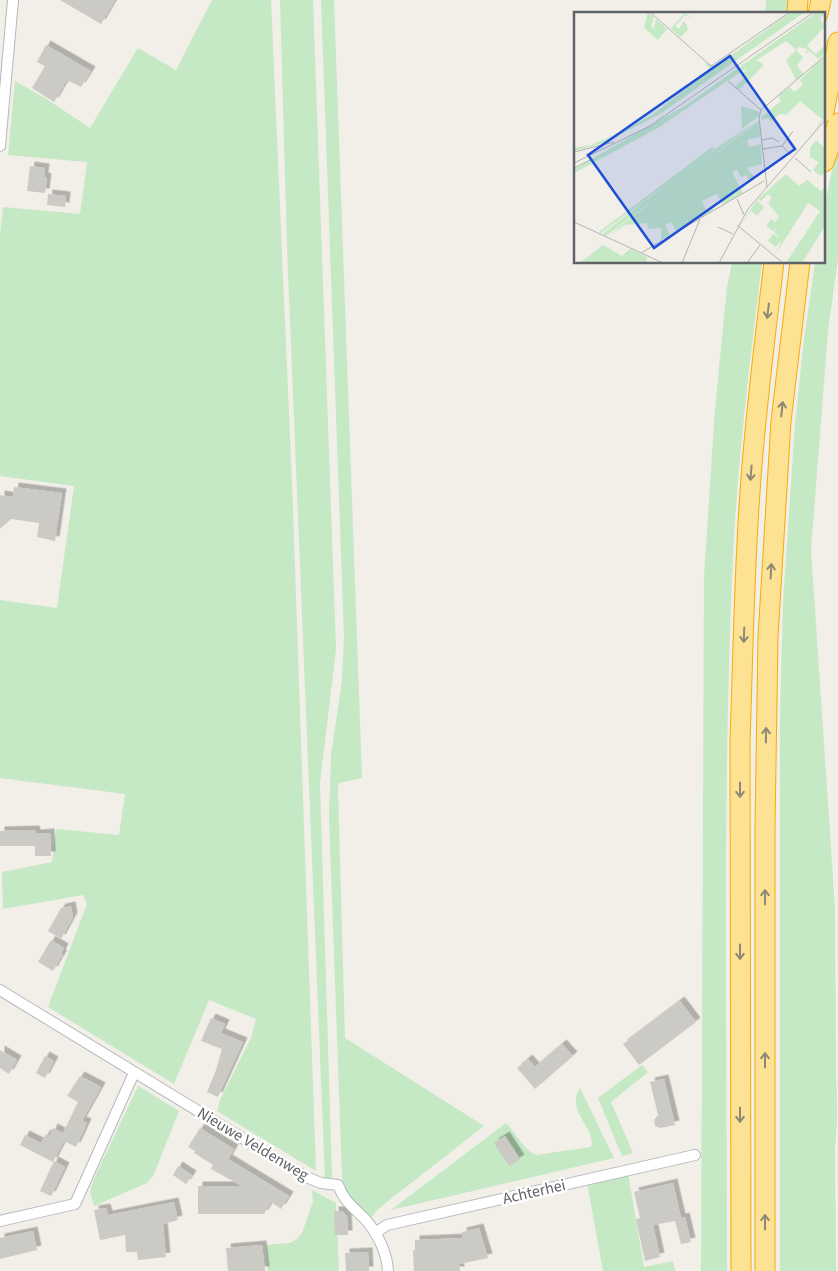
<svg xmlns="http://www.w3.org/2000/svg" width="838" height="1271" viewBox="0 0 838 1271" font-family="'Source Sans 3',sans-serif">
<defs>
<filter id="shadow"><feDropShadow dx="4.5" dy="-4.5" stdDeviation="0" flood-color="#0004"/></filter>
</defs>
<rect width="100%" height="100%" fill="#f1efe8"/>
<!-- green -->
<g fill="#c5e8c5">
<path d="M212 0H271L292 482 316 1171 217 1111 220 1100 251 1038 256 1019 209 1000 174 1084 48 1007 87 904 83 895 3 909 2 872 52 862 56 829 119 835 125 794 0 778V600L57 608 74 486 0 476V234L3 207 80 214 87 162 8 155 15 81 45 98 90 128 138 48 176 70Z"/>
<path d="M280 0H313L336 649 320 783 332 1178H325L287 247Z"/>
<path d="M321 0H334L362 778 339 783 338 789 345 1038 484 1126 378 1209 371 1218C358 1206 344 1196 342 1177L329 816 331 755 342 680 344 637Z"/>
<path d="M766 0H792L790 14H765Z"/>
<path d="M838 143V258L828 331 811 550 835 908 836 1076C837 1100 838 1121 835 1145L836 1271H780V717L783 603 795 424 804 339 815 263 824 262V207Z"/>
<path d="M732 263H762C750 360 738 457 733 555 722 794 727 1033 727 1271H701L704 577 715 409 727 287Z"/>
<path d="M642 1065 648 1072 611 1102 633 1153 622 1156 598 1098Z"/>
<path d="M138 1086 179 1111 154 1174 147 1183 94 1206 90 1191 93 1181Z"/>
<path d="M580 1088 614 1158 391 1210 506 1123C515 1133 525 1151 536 1155L591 1147C597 1128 565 1112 580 1088Z"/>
<path d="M628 1173 644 1267 673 1261 675 1271H603L587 1182Z"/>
<path d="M312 1190 336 1203 339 1271H268L266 1245 290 1243 297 1239 302 1233 313 1202Z"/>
</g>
<!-- building -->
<g fill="#cccac5" filter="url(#shadow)">
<path d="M60 0H115L101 24Z"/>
<path d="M46 45 91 71 81 87 67 80 54 102 32 88 45 66 37 62Z"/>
<path d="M30 166 45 168 44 177 47 178 45 193 27 191Z"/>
<path d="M48 194 66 196 65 207 47 205Z"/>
<path d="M14 487 62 493 55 541 37 537 39 523 11 519 0 529V495L13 497Z"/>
<path d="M35 830 36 834 50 833 51 856H35V846H0V831Z"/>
<path d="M71 906 73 917 61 939 48 931 61 908Z"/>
<path d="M51 940 64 948 61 954H63L53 971 38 962Z"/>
<path d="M680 1001 696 1022 639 1065 623 1044Z"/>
<path d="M211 1018 225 1024 221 1033 243 1042 218 1097 207 1092 216 1070 222 1049 201 1041Z"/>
<path d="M562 1044 573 1056 535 1089 517 1068 528 1059 535 1067Z"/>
<path d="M0 1050 17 1060 9 1074 0 1068Z"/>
<path d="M45 1056 54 1061 45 1078 36 1073Z"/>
<path d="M80 1076 101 1087 82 1121 87 1123 76 1147 64 1141 53 1162 20 1145 25 1135 41 1143 46 1134 50 1136 53 1128 63 1133 78 1102 67 1096Z"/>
<path d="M664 1079 675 1125 660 1128 655 1126 654 1120 658 1115 650 1082Z"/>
<path d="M200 1128 234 1149 228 1159 289 1196 281 1209 271 1202 264 1214H198V1186H242L211 1169 213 1165 194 1153 195 1151 188 1147Z"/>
<path d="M505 1136 520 1159 509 1166 494 1143Z"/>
<path d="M54 1161 65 1167 51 1196 40 1191Z"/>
<path d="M178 1166 192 1175 186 1184 173 1175Z"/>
<path d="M673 1183 681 1218 685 1217 691 1242 681 1244 675 1221 653 1225 660 1257 645 1261 636 1219 640 1218 634 1192Z"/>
<path d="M174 1202 178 1220 163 1224 166 1257 138 1260 137 1252H126L125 1235 100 1240 94 1210 106 1208 108 1215Z"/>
<path d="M334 1211H342L347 1216 348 1235H335Z"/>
<path d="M479 1228 488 1258 459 1264 460 1271H414L413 1250H415V1240L463 1238 462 1232Z"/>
<path d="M33 1231 37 1250 0 1259V1238Z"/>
<path d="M262 1245 265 1271H228L226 1248Z"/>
<path d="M368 1252 369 1271H346L345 1253Z"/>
</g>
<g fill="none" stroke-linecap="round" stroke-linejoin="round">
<defs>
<g id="minor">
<path d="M0 146 13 0"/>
<path d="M0 990 306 1177 321 1183 338 1185C344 1201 352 1206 364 1218 377 1232 387 1252 388 1271"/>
<path d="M0 1221 75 1204 134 1073"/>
<path d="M375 1233 387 1225 695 1155"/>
</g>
<g id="motorway">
<path d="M797 14 798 0"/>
<path d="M818 14 821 0"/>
<path d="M824 112 838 42"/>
<path d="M824 162 838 123"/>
<path d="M741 1271 740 741C743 658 744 575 750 492 755 415 765 339 774 262"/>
<path d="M765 1271V827L768 637 781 421 800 262"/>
</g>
</defs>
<!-- minor casing -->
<use href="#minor" stroke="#b5b8bc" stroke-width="12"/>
<!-- motorway casing -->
<use href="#motorway" stroke="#f9ab00" stroke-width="21"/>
<!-- minor -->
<use href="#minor" stroke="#fff" stroke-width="10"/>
<!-- motorway -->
<use href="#motorway" stroke="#fde293" stroke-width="19"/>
</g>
<!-- one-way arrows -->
<defs><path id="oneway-shaft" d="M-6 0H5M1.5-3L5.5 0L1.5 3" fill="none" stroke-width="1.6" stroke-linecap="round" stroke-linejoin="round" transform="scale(1.25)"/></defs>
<g stroke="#8e8975">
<use href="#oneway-shaft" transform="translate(768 311) rotate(97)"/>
<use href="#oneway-shaft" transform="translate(782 409) rotate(-84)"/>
<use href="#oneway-shaft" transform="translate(751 473) rotate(95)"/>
<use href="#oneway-shaft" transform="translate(771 571) rotate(-87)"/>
<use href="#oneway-shaft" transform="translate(744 635) rotate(92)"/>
<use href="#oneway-shaft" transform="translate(766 735) rotate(-89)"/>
<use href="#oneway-shaft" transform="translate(740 790) rotate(90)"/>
<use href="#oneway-shaft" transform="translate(765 897) rotate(-90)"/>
<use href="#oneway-shaft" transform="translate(740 952) rotate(90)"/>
<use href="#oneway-shaft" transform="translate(765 1060) rotate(-90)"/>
<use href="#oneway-shaft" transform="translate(740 1115) rotate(90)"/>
<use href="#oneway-shaft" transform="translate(765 1222) rotate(-90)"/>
</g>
<g text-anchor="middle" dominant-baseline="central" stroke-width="5" stroke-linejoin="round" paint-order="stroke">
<!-- street labels -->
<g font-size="16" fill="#5f6368" stroke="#fff">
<text transform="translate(253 1144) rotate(31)">Nieuwe Veldenweg</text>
<text transform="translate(534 1192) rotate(-13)">Achterhei</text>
</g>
</g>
<!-- overview -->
<g transform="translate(574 12)">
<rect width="251" height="251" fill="#f1efe8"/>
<path d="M74 0 80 5 77 14 80 17 82 7 93 17 84 28 70 16ZM217 0H231L86 102 30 131 0 139V136L17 133 43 122 78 103 137 57 130 51 142 54ZM243 0H251L246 7 251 14 233 34 242 42 251 33V41L245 47 235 39 232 42 233 37 225 35 222 38 229 45 223 54 230 63 222 68 212 48 222 38 212 29 183 48 190 53 165 78 161 75 170 66 167 63 174 55 84 116 0 161V157L112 93ZM111 1 119 6 111 3 101 14 105 17 110 9 112 12 114 18 106 25 97 16ZM251 44V105L235 127 248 107 226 89 212 103 206 102 197 109 194 106 188 108 187 105 207 89 204 84 216 75 220 80 229 73 226 68ZM167 94 186 100 185 104 27 221 25 220 138 135 141 137 168 117ZM185 108 120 158 185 109 186 125 173 128 175 135 187 132 188 152 173 156 180 165 176 168 171 163 167 165 163 158 158 160 169 181 149 193 143 182 128 189 133 200 136 196 140 198 102 219 97 210 91 213 96 223 87 228V216L74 217 73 211 51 213 34 224 93 178 32 224 28 222 125 148ZM242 128 251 136V162L246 164 239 158 245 150 236 145V136ZM212 162 225 174 233 168 247 179 251 175V214L228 251H212L246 199 234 191 201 243 208 229 201 235 194 229 199 222 206 226 200 220 205 213 199 219 192 214 197 207 201 210 205 205 194 191 198 186 194 182 187 189 184 187ZM183 188 190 195 183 204 177 199 166 214ZM29 233 48 244 56 237 73 245 72 251H6Z" fill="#c5e8c5"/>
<path fill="none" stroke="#b3b3b1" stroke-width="1" d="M76 0 137 54 216 0M154 69 187 98M188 128 198 126 205 130M208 134 219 119M188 137 208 134 217 143M0 140 40 130M221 146 237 160M0 151 76 114 240 0M0 156 18 147M193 175 185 106 187 98 252 43M163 187 170 203M0 210 89 251M163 213 209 251M144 215 159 222M67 241 190 169M108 251 126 207M145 251 174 197 252 107M173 251 186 233"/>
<path fill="#1d4ed8" fill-opacity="0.15" stroke="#1d4ed8" stroke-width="2.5" d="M156 44 221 137 80 236 14 143Z"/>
<rect width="251" height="251" fill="none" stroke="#5f6368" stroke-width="2.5"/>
</g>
</svg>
